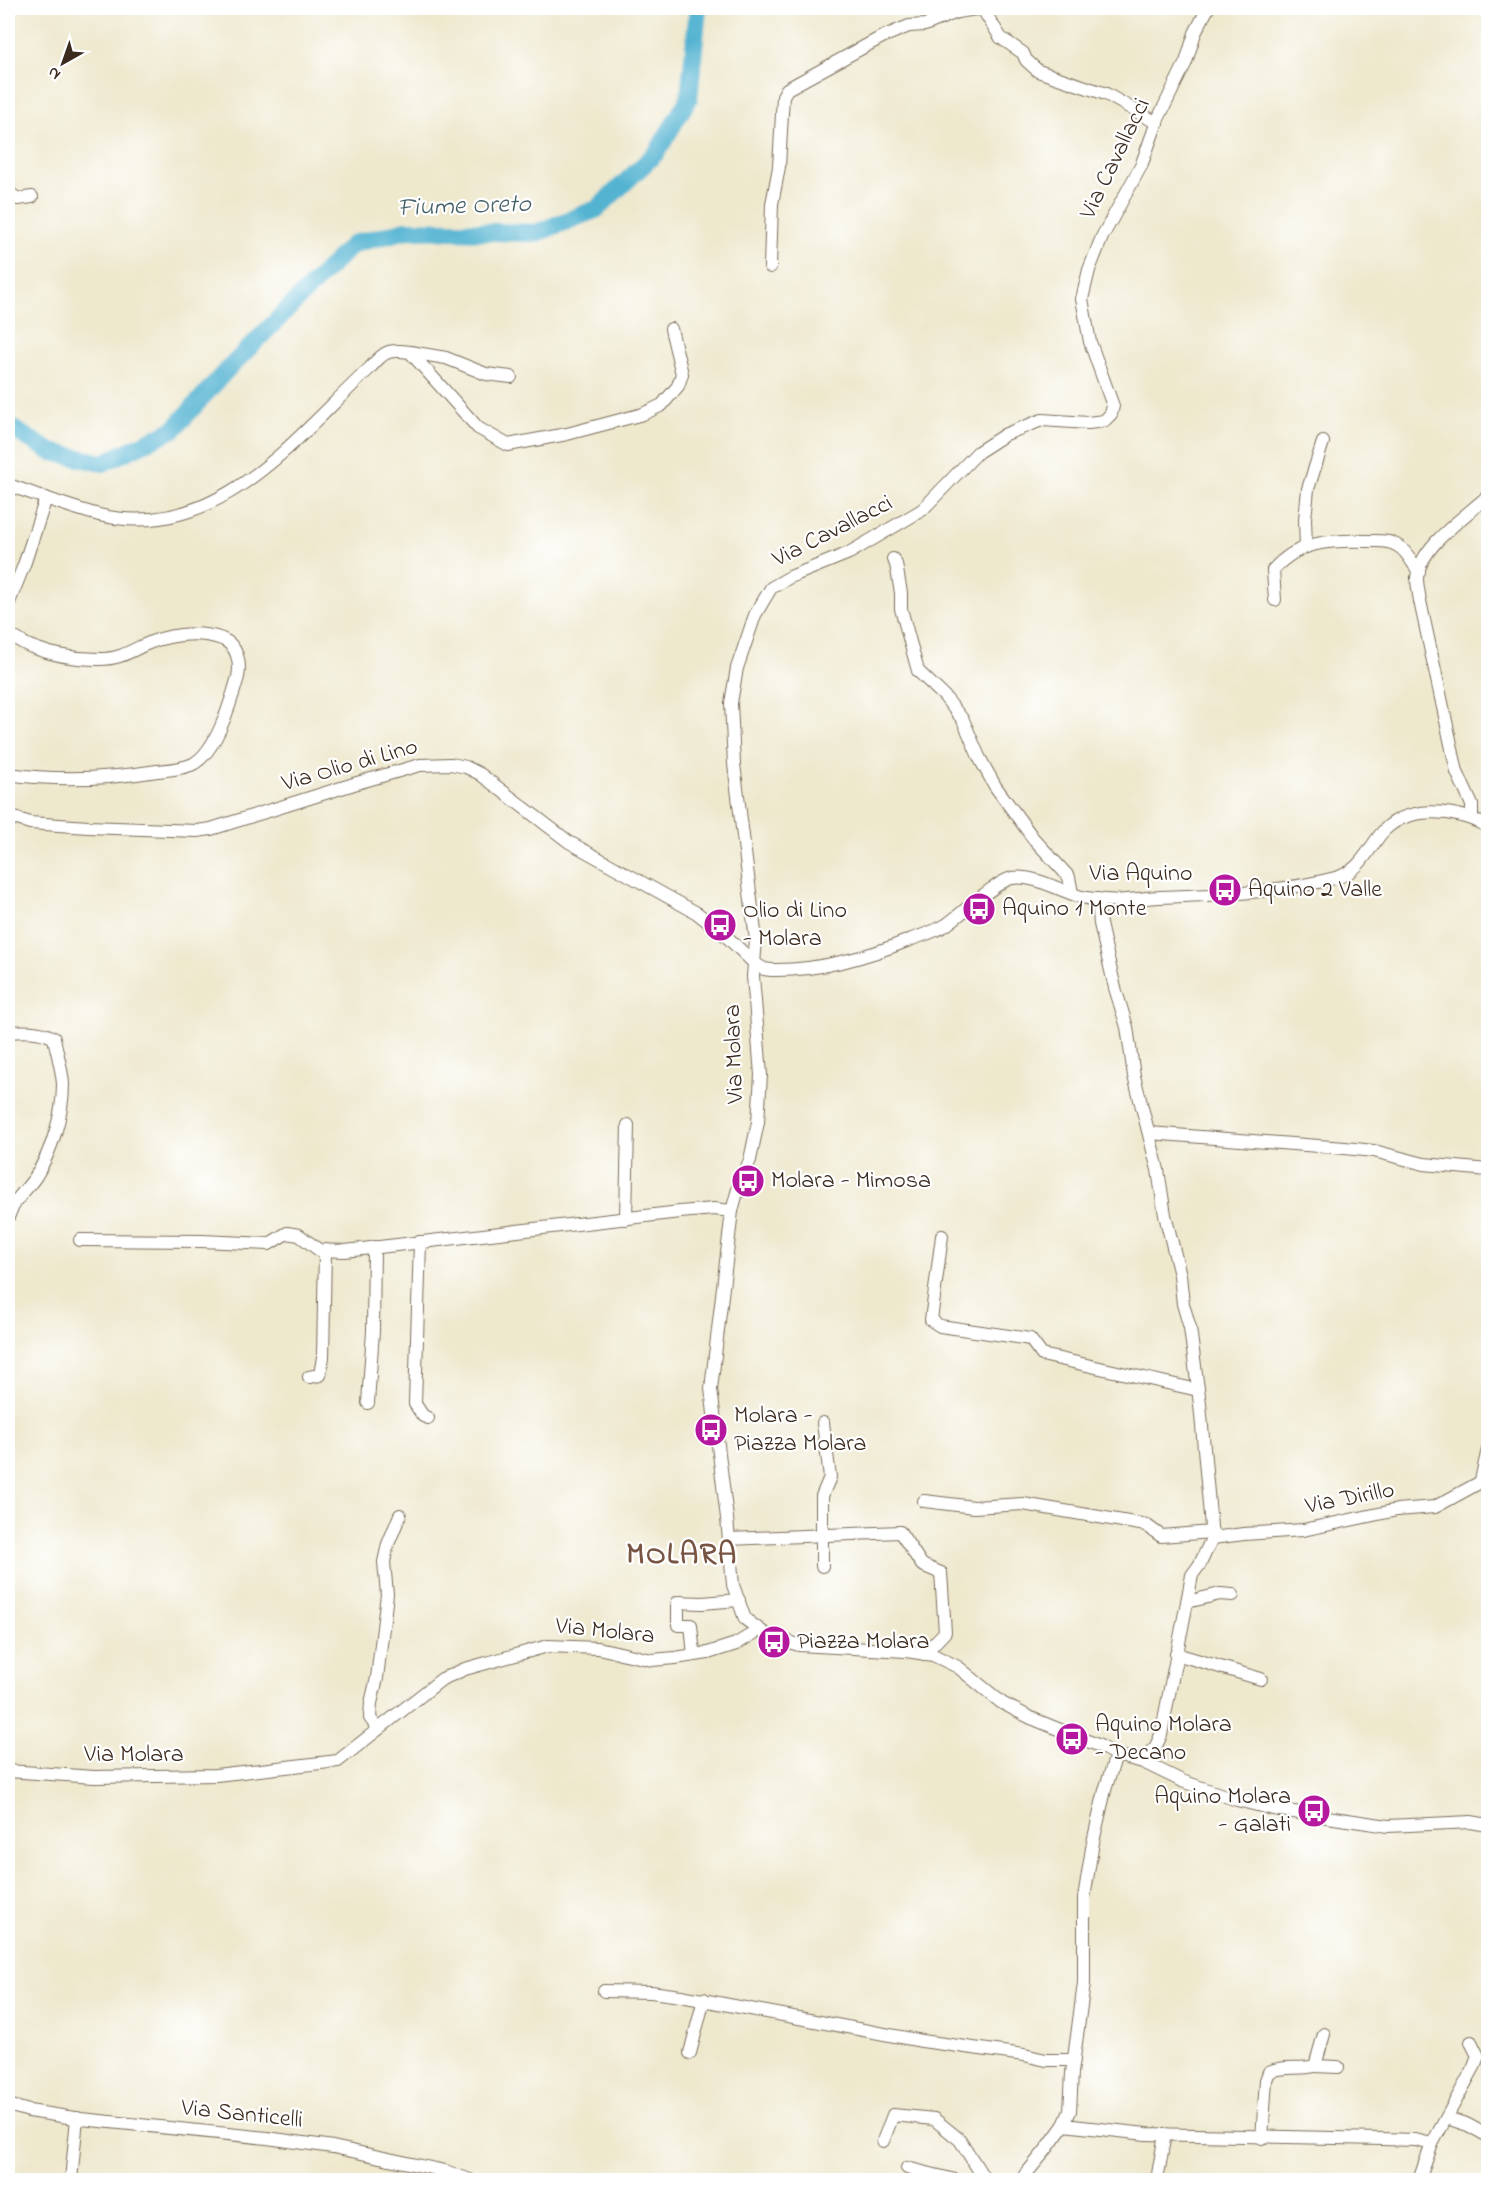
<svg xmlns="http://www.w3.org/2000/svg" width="1496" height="2188" viewBox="0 0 1496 2188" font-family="'Indie Flower',sans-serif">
<rect width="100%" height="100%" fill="#fff"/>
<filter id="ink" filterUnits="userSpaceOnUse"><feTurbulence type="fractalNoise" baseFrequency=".0167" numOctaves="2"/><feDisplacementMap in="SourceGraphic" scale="12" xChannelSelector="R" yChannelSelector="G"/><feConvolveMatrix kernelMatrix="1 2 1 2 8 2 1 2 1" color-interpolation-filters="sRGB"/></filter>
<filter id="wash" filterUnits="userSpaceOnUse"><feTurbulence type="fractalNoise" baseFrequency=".008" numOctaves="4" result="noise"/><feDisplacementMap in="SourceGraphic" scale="24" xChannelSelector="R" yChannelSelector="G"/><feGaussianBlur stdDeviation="1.35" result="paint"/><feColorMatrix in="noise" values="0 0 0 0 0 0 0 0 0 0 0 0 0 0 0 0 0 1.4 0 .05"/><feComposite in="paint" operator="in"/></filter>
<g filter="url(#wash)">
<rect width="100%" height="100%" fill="#eee8cd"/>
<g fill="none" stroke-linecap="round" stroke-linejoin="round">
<!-- river -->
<path stroke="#53b3d1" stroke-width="18" d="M8 426 51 452 103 463 174 429 223 374 353 244 407 230 536 233 597 209 657 152 689 98 698 8"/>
</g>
</g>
<g filter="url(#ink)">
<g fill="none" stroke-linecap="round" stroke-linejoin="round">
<defs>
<g id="minor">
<path d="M982 8 1001 38 1023 53 1026 60 1038 71 1106 94 1157 123"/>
<path d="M1208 8 1195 33 1186 62 1158 119 1141 166 1102 237 1089 270 1082 299 1090 342 1113 406 1111 414 1104 421 1088 423 1042 420 1006 434 978 452 922 510 849 553 790 577 771 588 755 615 737 668 731 703 734 764 756 940 753 976 761 1075 758 1122 750 1160 739 1185 732 1211 711 1389 727 1518 733 1585 745 1619 768 1636 799 1645 906 1651 933 1655 958 1667 1002 1703 1031 1718 1100 1746 1116 1755 1143 1762 1182 1781 1237 1800 1273 1809 1388 1826 1471 1822 1488 1825"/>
<path d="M8 192 18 199 32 197"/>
<path d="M770 267 772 204 779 167 783 96 787 89 882 37 909 26 925 25 957 12 983 8"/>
<path d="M410 352 446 358 486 374 511 377"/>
<path d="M8 485C38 495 68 507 99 515 217 543 294 439 370 368 384 351 389 349 410 352L478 428 508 445 567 434 643 414 662 405 678 386 682 374 671 329"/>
<path d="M1306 547 1305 519 1308 489 1323 442"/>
<path d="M893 559 896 564 901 593V609L918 671 944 696 963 720 979 757 995 786 1033 838 1069 877 1072 893"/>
<path d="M1275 600 1273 570C1298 541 1330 540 1367 541 1378 541 1389 540 1398 546 1407 551 1413 564 1419 572"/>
<path d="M8 605 24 565 46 498"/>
<path d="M8 635C17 638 23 644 32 647 52 655 77 659 99 659 117 659 126 654 142 646 165 635 197 630 222 639 237 645 241 662 238 677 231 701 217 751 193 764 183 769 167 770 157 771 108 779 57 781 8 774"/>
<path d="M8 816 30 823 88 827 197 831 211 829 357 783 420 765 451 764 466 767 480 774 569 842 697 913 726 936 754 963 764 969 771 970C820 971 867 957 912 939 923 935 936 931 946 925 963 913 995 882 1012 878 1033 874 1062 892 1082 897 1089 899 1097 899 1105 900 1122 902 1141 898 1159 897 1218 895 1278 893 1335 878 1359 872 1366 853 1380 835 1404 804 1457 808 1488 827"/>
<path d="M1472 819V805L1457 772 1420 601C1419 594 1417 585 1417 578 1420 546 1466 516 1488 496"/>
<path d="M1098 899 1100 924 1115 988 1127 1027 1134 1076 1158 1170 1165 1215 1180 1275 1183 1304 1190 1328 1200 1404 1212 1538 1200 1564 1192 1575 1187 1602"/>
<path d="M8 1032C23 1031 40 1030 54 1038 57 1053 62 1069 63 1084 63 1115 52 1150 36 1176 26 1191 13 1200 8 1218"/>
<path d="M1149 1133 1345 1148 1374 1151 1424 1164 1488 1170"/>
<path d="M626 1219 628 1125"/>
<path d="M942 1236 931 1320 940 1326 1030 1339 1042 1355 1198 1390"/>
<path d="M80 1240 202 1241 269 1244 287 1233 299 1235 319 1250 345 1251 680 1212 714 1209 732 1211"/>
<path d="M420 1242 415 1404 423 1416 428 1418"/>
<path d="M309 1377 320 1375 323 1357 325 1250"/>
<path d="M368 1403 373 1331 374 1247"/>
<path d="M1481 1480 1488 1449"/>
<path d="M924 1501 974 1507 1023 1504 1146 1525 1161 1536 1212 1532"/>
<path d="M1212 1538 1244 1534 1303 1530 1397 1510 1435 1507 1488 1478"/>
<path d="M729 1539 900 1532 922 1565 941 1573 945 1632 924 1654"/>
<path d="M822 1566V1496L830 1477 823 1423"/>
<path d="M1176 1654 1261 1679"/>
<path d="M694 1655 691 1625H678V1602L702 1603 739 1600"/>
<path d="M378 1729 370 1718 371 1703 377 1678 387 1594 384 1562 388 1544 400 1515"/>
<path d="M1143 1762 1155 1748 1161 1735 1187 1602 1220 1594 1233 1595"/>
<path d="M8 1771 94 1777 216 1775 338 1761 442 1679 465 1669 548 1646 598 1648 652 1660 675 1658 708 1653 736 1644 759 1630"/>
<path d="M604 1991 651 1992 681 1996 922 2041 1024 2055 1046 2060H1074"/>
<path d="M690 2053 704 1999"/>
<path d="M1315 2066 1338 2067"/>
<path d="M8 2105 29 2111 81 2119 267 2138 333 2147 445 2171 470 2180"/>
<path d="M1447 2118 1468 2125 1488 2136"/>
<path d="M1064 2125 1146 2134 1382 2139 1415 2140 1432 2144"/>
<path d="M1262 2138 1266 2080 1269 2072C1284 2065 1299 2070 1315 2066L1324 2034"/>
<path d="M883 2141 893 2115 934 2119 960 2140 985 2180"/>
<path d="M907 2168 955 2180"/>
<path d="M71 2180 77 2118"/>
<path d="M1021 2180 1045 2151 1064 2125 1070 2111 1072 2073 1084 1983V1898L1093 1842 1105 1790 1116 1755"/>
<path d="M1157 2180 1165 2134"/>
<path d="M1419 2180 1432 2144 1474 2067 1478 2056 1471 2042"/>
</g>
</defs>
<!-- minor casing -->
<use href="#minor" stroke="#7a6c5b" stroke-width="14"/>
<!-- minor -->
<use href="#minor" stroke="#fff" stroke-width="12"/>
</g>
</g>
<!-- icons -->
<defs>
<symbol id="bus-disc" viewBox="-11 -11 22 22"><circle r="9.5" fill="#b5179e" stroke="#fff"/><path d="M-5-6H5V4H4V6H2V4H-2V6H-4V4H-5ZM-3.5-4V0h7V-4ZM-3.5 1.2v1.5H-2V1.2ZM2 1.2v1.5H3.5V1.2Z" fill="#fff"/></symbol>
</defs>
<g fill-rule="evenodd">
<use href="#bus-disc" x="1206" y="871" width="38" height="38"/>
<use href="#bus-disc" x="960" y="890" width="38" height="38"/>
<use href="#bus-disc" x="701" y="906" width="38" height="38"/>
<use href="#bus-disc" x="729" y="1162" width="38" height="38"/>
<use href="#bus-disc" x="692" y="1411" width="38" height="38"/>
<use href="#bus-disc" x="755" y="1623" width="38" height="38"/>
<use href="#bus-disc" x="1053" y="1720" width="38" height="38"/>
<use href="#bus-disc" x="1295" y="1792" width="38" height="38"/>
</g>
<g text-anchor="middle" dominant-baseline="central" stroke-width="4.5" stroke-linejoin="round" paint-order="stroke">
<!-- street labels -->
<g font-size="24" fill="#3b2a1e" stroke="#fff">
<text transform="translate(1116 159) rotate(-64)">Via Cavallacci</text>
<text transform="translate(833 532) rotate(-27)">Via Cavallacci</text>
<text transform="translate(350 766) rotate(-16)">Via Olio di Lino</text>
<text x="1141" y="874">Via Aquino</text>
<text transform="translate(735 1054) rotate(-92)">Via Molara</text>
<text transform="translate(1350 1499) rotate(-11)">Via Dirillo</text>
<text transform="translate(605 1632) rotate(6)">Via Molara</text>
<text x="134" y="1755">Via Molara</text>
<text transform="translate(242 2115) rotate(6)">Via Santicelli</text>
</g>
<!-- poi labels -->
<g font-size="24" fill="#3b2a1e" stroke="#fff" text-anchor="start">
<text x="1248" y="890">Aquino 2 Valle</text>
<text x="1002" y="909">Aquino 1 Monte</text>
<text x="743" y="911">Olio di Lino<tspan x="743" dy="28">- Molara</tspan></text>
<text x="771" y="1181">Molara - Mimosa</text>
<text x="734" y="1416">Molara -<tspan x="734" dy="28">Piazza Molara</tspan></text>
<text x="797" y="1642">Piazza Molara</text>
<text x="1095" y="1725">Aquino Molara<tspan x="1095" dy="28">- Decano</tspan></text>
<text x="1291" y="1797" text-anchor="end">Aquino Molara<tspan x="1291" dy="28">- Galati</tspan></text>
</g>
<!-- water labels -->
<g font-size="26" font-style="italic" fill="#456166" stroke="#fff">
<text transform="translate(464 207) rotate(-2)">Fiume Oreto</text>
</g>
<!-- district labels -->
<g font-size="30" font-weight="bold" letter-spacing="1.5" fill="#785442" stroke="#fff">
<text x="682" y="1556">MOLARA</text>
</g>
</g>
<!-- margin -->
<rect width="1496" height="2188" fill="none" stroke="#fff" stroke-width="30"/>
<!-- north arrow -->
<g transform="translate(63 63) rotate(220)" stroke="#ffffff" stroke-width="4.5" paint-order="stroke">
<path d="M0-4.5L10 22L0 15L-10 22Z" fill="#3b2a1e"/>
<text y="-9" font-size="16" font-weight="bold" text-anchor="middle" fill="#3b2a1e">N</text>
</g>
</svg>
